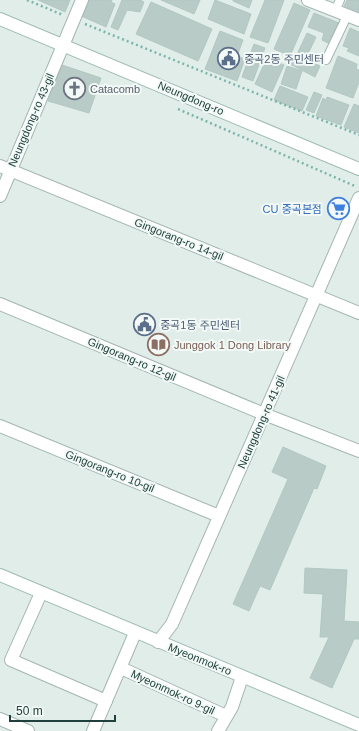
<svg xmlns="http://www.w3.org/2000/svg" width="359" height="731" viewBox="0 0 359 731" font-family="Arial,'Noto Sans KR',sans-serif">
<rect width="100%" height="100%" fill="#e1ede9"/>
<!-- building -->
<g fill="#b8cbc6" stroke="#b2c8c2">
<path d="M38 0H70L65 12Z"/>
<path d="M86 0H112L111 2 115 4 106 27 79 15Z"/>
<path d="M122 0H140L144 2 140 12 127 10 118 30 111 27Z"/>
<path d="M161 0H200L194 14Z"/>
<path d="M215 0 251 14 244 34 208 19Z"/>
<path d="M233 0H252L249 8 233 1Z"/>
<path d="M265 0H284L268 43 250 37Z"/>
<path d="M347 0H359V12L344 6Z"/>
<path d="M151 2 212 29 198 61 136 34Z"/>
<path d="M294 3 310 10 290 56 274 49Z"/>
<path d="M314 13 339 23 330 44 322 40 324 33 308 27Z"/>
<path d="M350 28 359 32V56L347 51 349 48 343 46Z"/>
<path d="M220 31 243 40 237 56 245 59 237 81 205 69Z"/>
<path d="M307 33 316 37 307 56 298 52Z"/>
<path d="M254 44 265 48 253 81 242 77Z"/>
<path d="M295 54 320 66 315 77 290 64Z"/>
<path d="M338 56 357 64 356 69 359 70V82L353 98 326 88Z"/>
<path d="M267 58 284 65 272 92 255 84Z"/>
<path d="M62 65 101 78 89 113 48 101Z"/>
<path d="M287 66 302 71 296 89 281 84Z"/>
<path d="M280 86 308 97 302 111 274 100Z"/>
<path d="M314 92 322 95 314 113 306 110Z"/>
<path d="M327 97 349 105 341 125 316 116 323 98 326 100Z"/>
<path d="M354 104 359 106V133L344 127Z"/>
<path d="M283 447 326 466 317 489 314 488 270 590 260 586 249 611 233 604 288 479 272 472Z"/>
<path d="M305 568 347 570 344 621 359 622V639H354L332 688 310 678 329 637H320L323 594 304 593Z"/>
</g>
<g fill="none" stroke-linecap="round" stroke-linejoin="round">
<defs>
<g id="lane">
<path d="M335 11 340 0"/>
<path d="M326 60 347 16"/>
</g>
<g id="street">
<path d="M308 0 359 20"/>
<path d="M0 166 359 313"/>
<path d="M0 196 82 0"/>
<path d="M0 304 264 414 359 451"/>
<path d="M0 426 219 516"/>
<path d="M41 593 11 660 106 701"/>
<path d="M158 642 172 624 359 198"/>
<path d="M121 668 226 716"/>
<path d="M0 719 28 731"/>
<path d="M93 731 135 633"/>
<path d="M218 731 232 707 242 677"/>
</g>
<g id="secondary">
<path d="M0 19 359 169"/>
<path d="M0 575 359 725"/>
</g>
</defs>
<!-- lane casing -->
<use href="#lane" stroke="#a3b6b2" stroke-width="10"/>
<!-- street casing -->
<use href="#street" stroke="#a3b6b2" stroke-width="14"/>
<!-- secondary casing -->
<use href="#secondary" stroke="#9dbab4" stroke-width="14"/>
<!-- path -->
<g stroke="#7db5ab" stroke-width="2.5" stroke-dasharray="2 3" stroke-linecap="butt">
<path d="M27 0 63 15"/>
<path d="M85 24 359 135"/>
<path d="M178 109 355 186"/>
</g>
<!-- lane -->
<use href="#lane" stroke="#fff" stroke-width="8"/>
<!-- street -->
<use href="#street" stroke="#fff" stroke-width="12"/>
<!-- secondary -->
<use href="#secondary" stroke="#fff" stroke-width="12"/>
</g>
<!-- icons -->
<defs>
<symbol id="civic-ring" viewBox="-11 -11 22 22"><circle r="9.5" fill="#f2f9f6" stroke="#5c6f8a" stroke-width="1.5"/><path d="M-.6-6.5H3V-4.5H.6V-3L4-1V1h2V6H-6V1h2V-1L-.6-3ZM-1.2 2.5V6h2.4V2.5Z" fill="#5c6f8a"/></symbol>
<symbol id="church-ring" viewBox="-11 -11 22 22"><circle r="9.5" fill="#f2f9f6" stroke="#6b7280" stroke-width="1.5"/><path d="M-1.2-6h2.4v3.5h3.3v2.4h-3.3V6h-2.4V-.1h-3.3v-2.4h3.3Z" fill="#6b7280"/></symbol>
<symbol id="supermarket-ring" viewBox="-11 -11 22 22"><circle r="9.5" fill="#f2f9f6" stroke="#3f7fe0" stroke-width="1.5"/><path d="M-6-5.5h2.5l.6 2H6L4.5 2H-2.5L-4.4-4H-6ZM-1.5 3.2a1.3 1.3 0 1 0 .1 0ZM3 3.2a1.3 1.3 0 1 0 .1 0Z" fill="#3f7fe0"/></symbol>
<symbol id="library-ring" viewBox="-11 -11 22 22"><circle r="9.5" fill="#f2f9f6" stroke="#8d6e63" stroke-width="1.5"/><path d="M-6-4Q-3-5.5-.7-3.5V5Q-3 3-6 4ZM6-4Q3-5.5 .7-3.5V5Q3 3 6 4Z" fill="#8d6e63"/></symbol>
</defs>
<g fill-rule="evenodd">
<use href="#civic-ring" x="216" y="46" width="25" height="25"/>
<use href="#church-ring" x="62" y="76" width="25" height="25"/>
<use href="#supermarket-ring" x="326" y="196" width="25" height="25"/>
<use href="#civic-ring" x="132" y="312" width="25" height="25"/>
<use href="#library-ring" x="146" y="332" width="25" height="25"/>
</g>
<g text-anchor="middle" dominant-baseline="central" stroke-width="4" stroke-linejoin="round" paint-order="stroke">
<!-- service labels -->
<g font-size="11" fill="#4e5e75" stroke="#f2f9f6" text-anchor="start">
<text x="244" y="59">중곡2동 주민센터</text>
<text x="160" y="325">중곡1동 주민센터</text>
</g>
<!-- worship labels -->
<g font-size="11" fill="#5b616d" stroke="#f2f9f6" text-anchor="start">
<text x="90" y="89">Catacomb</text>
</g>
<!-- street labels -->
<g font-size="11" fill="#1f403c" stroke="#f2f9f6">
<text transform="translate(191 98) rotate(23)">Neungdong-ro</text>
<text transform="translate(31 120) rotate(-67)">Neungdong-ro 43-gil</text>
<text transform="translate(179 239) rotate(22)">Gingorang-ro 14-gil</text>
<text transform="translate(132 359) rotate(23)">Gingorang-ro 12-gil</text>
<text transform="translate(261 422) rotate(-66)">Neungdong-ro 41-gil</text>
<text transform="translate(110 471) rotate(22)">Gingorang-ro 10-gil</text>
<text transform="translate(200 659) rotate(22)">Myeonmok-ro</text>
<text transform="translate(173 692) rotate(25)">Myeonmok-ro 9-gil</text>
</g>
<!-- shop labels -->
<g font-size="11" fill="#366cbe" stroke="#f2f9f6" text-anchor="end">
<text x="322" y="209">CU 중곡본점</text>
</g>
<!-- education labels -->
<g font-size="11" fill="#785e54" stroke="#f2f9f6" text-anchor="start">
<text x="174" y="345">Junggok 1 Dong Library</text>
</g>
</g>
<!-- scale -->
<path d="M10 715v6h105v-6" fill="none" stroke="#1f403c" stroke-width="2"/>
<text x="16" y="715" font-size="12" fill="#1f403c" stroke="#f2f9f6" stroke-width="3" paint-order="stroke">50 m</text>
</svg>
